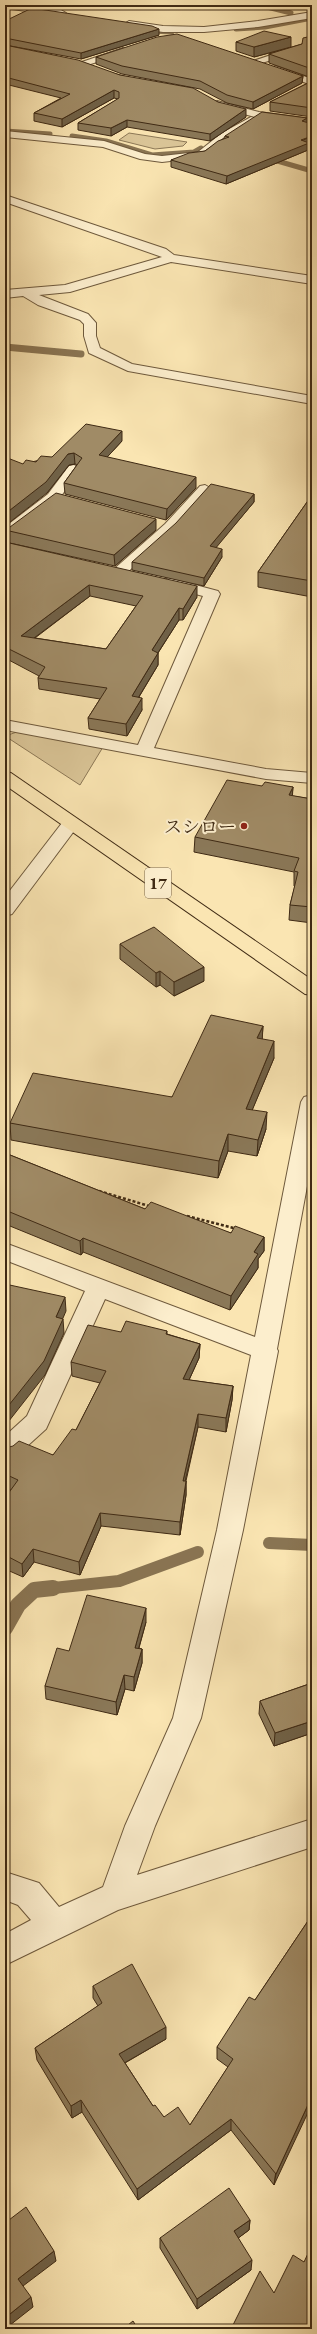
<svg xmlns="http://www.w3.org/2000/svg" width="317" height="2334" viewBox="0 0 317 2334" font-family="'EB Garamond','Noto Serif JP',serif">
<rect width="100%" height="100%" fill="#fae5b2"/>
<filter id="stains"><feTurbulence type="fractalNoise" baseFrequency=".005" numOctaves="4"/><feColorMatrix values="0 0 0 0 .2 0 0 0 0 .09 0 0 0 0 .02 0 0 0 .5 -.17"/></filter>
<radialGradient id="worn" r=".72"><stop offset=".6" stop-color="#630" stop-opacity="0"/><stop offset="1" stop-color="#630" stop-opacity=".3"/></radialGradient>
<!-- green -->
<g fill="#dac597" stroke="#8c7856">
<path d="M129 133 187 142 183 146 155 149 119 140Z"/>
<path d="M17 732 103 747 80 785 5 736Z"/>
</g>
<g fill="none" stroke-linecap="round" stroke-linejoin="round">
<!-- stream-far3 -->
<g stroke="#897452" stroke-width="5">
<path d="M259 5 291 13"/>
<path d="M236 29 265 27 312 18"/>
<path d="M151 31 172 32"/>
<path d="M5 131 50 134"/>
<path d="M72 136 106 141 152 155 194 152 201 148"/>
<path d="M267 158 312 171"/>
</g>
<!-- stream-far2 -->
<path stroke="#897452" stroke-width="7" d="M5 347 81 354"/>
<!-- stream-far1 -->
<g stroke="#897452" stroke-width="12">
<path d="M269 1543 312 1545"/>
<path d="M44 1589 119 1581 198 1552"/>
</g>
<!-- stream -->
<path stroke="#897452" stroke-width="16" d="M5 1628 18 1605 34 1590 53 1588"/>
<defs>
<g id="minor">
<path d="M5 5H24L61 10 66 13 61 16 5 8Z"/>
<path d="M312 12V18L258 27 204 32H163L129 27 124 24 129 21 163 26 204 27 258 21Z"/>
<path d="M123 48 128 51 126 53 81 67 76 64Z"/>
<path d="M292 48 297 51 295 53 255 65 250 62Z"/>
<path d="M275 66 312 79V85L272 71 270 69Z"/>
<path d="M217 101 259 112 312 119V125L259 118 213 106 212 104Z"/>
<path d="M251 117 255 118V122L230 137 205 157 162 162 140 159 103 147 5 137V131L104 141 145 154 162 156 198 152 222 133Z"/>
<path d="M5 195 166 249 174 255 312 276V284L171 262 70 292 39 295 88 314 96 323V336L100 348 132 364 312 396V404L128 371 89 353 84 336V324L80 320 38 305 23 296 5 298V290L65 285 162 257 5 202Z"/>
<path d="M74 465 81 469 58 500 10 537 5 538V527L48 494 69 466Z"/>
<path d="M205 485 212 489 175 530 123 576H113L110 573 113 570 165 524 200 486Z"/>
<path d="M169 578 218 591 220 594 154 748 266 769 312 773V783L266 779 5 730V720L138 745 203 596 164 586 161 583 164 580Z"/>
<path d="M71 818 77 819 80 823 12 914 5 916V897L65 819Z"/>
<path d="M312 1095V1159L277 1349 278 1351 243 1530 201 1718 155 1826 137 1875 312 1819V1847L118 1910 5 1965V1934L31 1920 18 1905 5 1900V1872L39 1883 59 1907 103 1887 125 1826 173 1718 217 1530 251 1355 105 1299 46 1429 14 1458 5 1461V1436L27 1416 85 1291 5 1260V1243L255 1337 301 1102 304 1097Z"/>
</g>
<path id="major" d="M5 772 11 773 312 980V995L305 994 5 785Z"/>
</defs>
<!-- minor casing -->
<use href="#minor" stroke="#6e593c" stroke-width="2"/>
<!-- major casing -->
<use href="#major" stroke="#3f2a14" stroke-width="2"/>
<!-- path -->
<g stroke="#3f2a14" stroke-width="2.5" stroke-dasharray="3 2" stroke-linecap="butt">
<path d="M99 1191 149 1206"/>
<path d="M187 1216 237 1229"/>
</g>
<!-- minor -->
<use href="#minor" fill="#fceecd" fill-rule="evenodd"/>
<!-- major -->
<use href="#major" fill="#fae5b2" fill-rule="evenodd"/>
</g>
<!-- wall -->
<g fill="#8a7858" stroke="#3f2a14" fill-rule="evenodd">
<path d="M5 21 159 35 81 59 5 45 120 75 218 102 246 117 210 141 127 127 111 136 78 130V123L118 99 114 98 62 127 34 121V113L61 98 5 84Z"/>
<path d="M312 36V78L269 63V54L302 44Z"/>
<path d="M236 42 291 47 254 57 236 51Z"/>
<path d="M96 57 303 76 302 83 253 109 227 103 200 89 122 74 96 64Z"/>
<path d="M312 81V117L270 111V102Z"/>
<path d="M307 118V122L312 124V143L309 145 308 150 226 184 171 167V160L205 151 224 138 225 136Z"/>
<path d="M122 441 107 457 196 488 166 520 65 494 64 483 77 465 75 464 69 465 47 493 23 464Z"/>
<path d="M254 494V502L216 547 222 557 204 586 132 570V562Z"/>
<path d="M312 495V597L258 587V572Z"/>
<path d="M5 528 156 530 115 566 5 542 197 597 183 620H179L158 653V665L139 697 142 710 127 736 89 729 88 718 100 699 39 689 38 678 39 676 5 658ZM90 596 136 606 106 649 35 638Z"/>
<path d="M262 786 293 787 292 796 312 799V923L289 920 290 905 295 886H294V872L194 852 195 837Z"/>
<path d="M120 944 204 981 174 996 160 985 156 987 120 959Z"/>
<path d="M263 1026 262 1039 274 1058 252 1110 266 1129 257 1156 228 1151 218 1178 11 1140 10 1123 172 1097Z"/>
<path d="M5 1153 145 1209 231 1233 264 1237V1251L258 1259V1268L230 1310 83 1252 81 1255 5 1224Z"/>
<path d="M167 1331V1334L200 1344 199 1358 189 1380 233 1386 232 1400 226 1432 198 1427 186 1481V1495L180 1535 101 1526 80 1575 34 1562 23 1577 5 1569V1498L11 1490 5 1488V1448L53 1455 76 1430 100 1383 72 1376 71 1362 121 1332Z"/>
<path d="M146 1622 139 1648 142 1649V1663L134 1691 125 1689 117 1715 46 1699 45 1686 69 1651Z"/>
<path d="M312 1683V1733L274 1746 259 1714 260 1701Z"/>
<path d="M312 1915 274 2185 231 2130 138 2200 82 2112 72 2118 37 2060 35 2048 98 2006 93 1998V1986L166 2039 125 2063 153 2106 164 2117 190 2125 228 2067 217 2059V2047L255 2000Z"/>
<path d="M250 2220 249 2230 238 2238 251 2270 197 2309 160 2248V2238Z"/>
</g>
<!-- shaded-wall -->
<g fill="#706147" stroke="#3f2a14">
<path d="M159 29V35L81 59V53Z"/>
<path d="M291 37V47L254 57V47Z"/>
<path d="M303 76 302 83 253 109V102Z"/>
<path d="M114 90V98L62 127V119Z"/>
<path d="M246 109V117L210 141V134Z"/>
<path d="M307 118V126L302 121Z"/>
<path d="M127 120V127L111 136V128Z"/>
<path d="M312 136V143L309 145 308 150 226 184 227 176Z"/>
<path d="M122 431V441L99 466V455Z"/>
<path d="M74 453 75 464 69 465 47 493 5 526V514L68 454Z"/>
<path d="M196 477V488L166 520 167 509Z"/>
<path d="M254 494V502L210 555V546Z"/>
<path d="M156 519V530L115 566 114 555Z"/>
<path d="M222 549V557L204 586V578Z"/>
<path d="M89 585 90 596 22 647 21 636Z"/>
<path d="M197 586V597L183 620V609Z"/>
<path d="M179 608V620L152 662V650Z"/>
<path d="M158 653V665L132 708V696Z"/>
<path d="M142 698V710L127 736 126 724Z"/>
<path d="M293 787 292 802 289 795Z"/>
<path d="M204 967V981L174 996V982Z"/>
<path d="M160 971V985L156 987V973Z"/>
<path d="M263 1026 262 1043 257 1038Z"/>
<path d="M274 1041V1058L246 1125V1109Z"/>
<path d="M267 1112 266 1129 257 1156 258 1140Z"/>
<path d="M228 1134V1151L218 1178 219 1161Z"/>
<path d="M264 1237V1251L258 1259V1268L230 1310 231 1296 254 1252Z"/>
<path d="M83 1238V1252L81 1255 80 1241Z"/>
<path d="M65 1297 66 1311 57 1332 56 1317Z"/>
<path d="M63 1319 64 1333 45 1375 5 1426V1410Z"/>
<path d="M200 1344 199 1358 183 1393V1379Z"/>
<path d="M233 1386 232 1400 226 1432V1418Z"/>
<path d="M198 1414V1427L182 1494 183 1481Z"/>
<path d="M186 1481V1495L180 1535V1522Z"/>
<path d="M100 1513 101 1526 80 1575 79 1562Z"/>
<path d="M33 1549 34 1562 23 1577 22 1564Z"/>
<path d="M146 1608V1622L135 1661V1648Z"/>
<path d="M142 1649V1663L134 1691V1677Z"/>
<path d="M124 1675 125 1689 117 1715 116 1702Z"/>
<path d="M312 1721V1733L274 1746 275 1733Z"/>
<path d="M166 2027V2039L119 2066V2054Z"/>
<path d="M312 2096V2104L274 2185 276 2174Z"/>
<path d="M81 2100 82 2112 72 2118 71 2106Z"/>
<path d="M231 2119V2130L138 2200 137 2189Z"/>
<path d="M250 2220 249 2230 233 2242 234 2231Z"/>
<path d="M54 2251 56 2261 19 2289 18 2279Z"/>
<path d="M252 2260 251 2270 197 2309V2299Z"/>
<path d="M31 2297 33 2307 5 2329V2318Z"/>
</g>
<!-- building -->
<g fill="#a08b66" stroke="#3f2a14" fill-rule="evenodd">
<path d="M32 8 152 26 159 29 81 53 5 38V21Z"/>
<path d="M264 31 291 37 254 47 236 42Z"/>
<path d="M177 34 303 76 253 102 227 95 200 81 122 66 96 57 157 37Z"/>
<path d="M312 36V69L269 54 302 44 303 38Z"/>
<path d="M5 45 78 60 120 75 193 88 218 102 246 109 210 134 127 120 111 128 78 123 119 98V92L114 90 62 119 34 113 70 94 5 77Z"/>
<path d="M312 81V108L270 102Z"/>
<path d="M262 112 307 118 302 121 312 124V136L301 140 309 143 227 176 171 160 189 153 205 151 218 141 229 137 225 136Z"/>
<path d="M86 424 122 431 99 455 196 477 167 509 64 483 82 458 74 453 68 454 46 482 5 514V457L23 464 26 460 36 462 41 456 52 457Z"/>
<path d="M211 484 254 494 210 546 222 549 204 578 132 562 176 523Z"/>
<path d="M56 493 156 519 114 555 5 530V528L10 527Z"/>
<path d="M312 495V581L258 572Z"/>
<path d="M5 542 197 586 183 609 179 608 152 650 158 653 132 696 142 698 126 724 88 718 107 688 38 678 45 667 5 647ZM89 585 143 596 106 649 21 636Z"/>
<path d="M227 780 262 786 265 782 293 787 289 795 312 799V907L290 905 298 872 294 871 299 858 195 837Z"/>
<path d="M154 927 204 967 174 982 160 971 156 973 120 944Z"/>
<path d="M211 1015 263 1026 257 1038 274 1041 246 1109 267 1112 258 1140 228 1134 219 1161 10 1123 33 1073 172 1097Z"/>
<path d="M5 1153 145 1209 151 1202 231 1233 235 1226 264 1237 254 1252 258 1254 231 1296 83 1238 80 1241 5 1210Z"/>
<path d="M5 1284 65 1297 56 1317 63 1319 44 1361 5 1410Z"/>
<path d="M126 1321 167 1331 166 1334 200 1344 183 1379 233 1386 226 1418 198 1414 183 1481H186L180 1522 100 1513 79 1562 33 1549 22 1564 5 1555V1498L18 1480 5 1474V1448L13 1446 19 1441 53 1455 72 1429 76 1430 106 1371 71 1362 88 1325 121 1332Z"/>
<path d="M87 1595 146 1608 135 1648 142 1649 134 1677 124 1675 116 1702 45 1686 57 1648 69 1651Z"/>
<path d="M312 1683V1721L275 1733 260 1701Z"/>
<path d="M312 1915V2096L276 2174 231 2119 137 2189 81 2100 71 2106 35 2048 102 2003 93 1986 132 1964 166 2027 119 2054 153 2106 155 2105 164 2117 178 2107 190 2125 233 2059 217 2047 249 1997 255 2000Z"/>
<path d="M229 2188 250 2220 234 2231 252 2260 197 2299 160 2238Z"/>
<path d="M26 2207 54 2251 18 2279 31 2297 5 2318V2223Z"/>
<path d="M312 2245V2329H231L260 2271 274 2293 293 2255 304 2262Z"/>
<path d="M133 2321 138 2329H123Z"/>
<path d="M5 2325 8 2329H5Z"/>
</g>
<!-- markers -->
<circle fill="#8f2418" stroke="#fceecd" stroke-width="1.5" cx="244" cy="826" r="4"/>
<g text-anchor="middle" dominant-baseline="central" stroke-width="4" stroke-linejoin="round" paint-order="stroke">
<!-- shield labels -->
<rect fill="#fceecd" stroke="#78654c" stroke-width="1" x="145" y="868" width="26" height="30" rx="3"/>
<g font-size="17" font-weight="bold" fill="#3f2a14">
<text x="158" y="883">17</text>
</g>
<!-- poi labels -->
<g font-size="18" fill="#3f2a14" stroke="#fceecd" text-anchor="end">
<text x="236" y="826">スシロー</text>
</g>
</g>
<!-- margin -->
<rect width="317" height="2334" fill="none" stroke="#fae5b2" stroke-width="20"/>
<rect x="6" y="6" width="305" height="2322" fill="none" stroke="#3f2a14" stroke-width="2"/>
<rect x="10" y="10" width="297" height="2314" fill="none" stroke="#3f2a14"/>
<rect width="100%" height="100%" filter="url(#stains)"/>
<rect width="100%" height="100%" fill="url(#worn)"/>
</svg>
